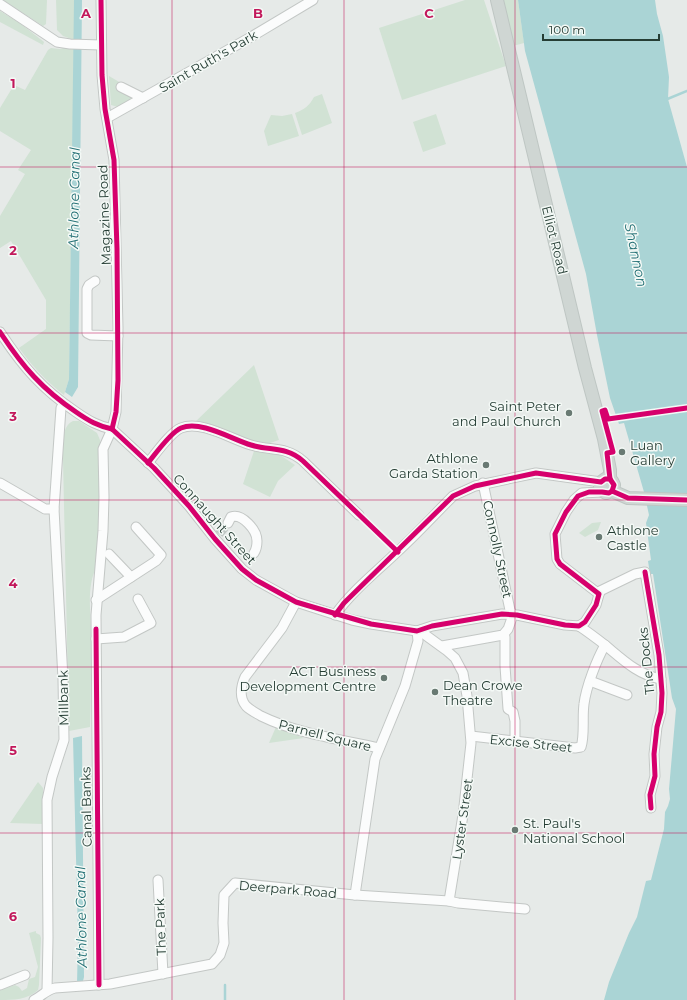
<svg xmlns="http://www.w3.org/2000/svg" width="687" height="1000" viewBox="0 0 687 1000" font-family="Montserrat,sans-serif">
<rect width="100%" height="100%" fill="#e6eae8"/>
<!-- green -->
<g fill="#d1e2d4">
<path d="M3 0H47L46 24 43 26Z"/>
<path d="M56 0H74V40L63 36 57 30Z"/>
<path d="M465 0H484L506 66 402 100 379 28Z"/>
<path d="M502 0H518L524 43 513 46Z"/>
<path d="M0 11 21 24 44 42 43 45 0 22Z"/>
<path d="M68 47H74L69 379 64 395C46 381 32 366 19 348L46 329V300L11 241 0 248V216L25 174 18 170 31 150 0 131V108L14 85 25 90 48 50 51 48 60 49Z"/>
<path d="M109 76 121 83 133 96 131 99 118 107 111 105Z"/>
<path d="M322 94 332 123 302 135 295 113C304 110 310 105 314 97Z"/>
<path d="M292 114 299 136 268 146 264 131 271 115 282 116Z"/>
<path d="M436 114 446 144 423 152 413 122Z"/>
<path d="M254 365 279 440 264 445 194 423Z"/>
<path d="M73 421H79L97 433 100 440V513L97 566C86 586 91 613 91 635 91 666 91 696 90 727L69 731 63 460C63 449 60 427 73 421Z"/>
<path d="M254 451 280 455 295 465 278 481 270 497 243 484Z"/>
<path d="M601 522 598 530 585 537 579 533 592 523Z"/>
<path d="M276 727 304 738 269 743Z"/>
<path d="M38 782 43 788V824L10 823Z"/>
<path d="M36 931V933L40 935 41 938 39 985 38 990C27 1000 14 1000 0 1000V990L15 985 19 987 22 991 27 988 29 979 35 977 38 967 29 933Z"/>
</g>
<!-- water -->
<g fill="#aad4d5">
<path d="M74 0H82L78 387 72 397 65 392 69 379Z"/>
<path d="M518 0H655L657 14 663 36 669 77 668 99 687 167V1000H604L609 982 629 933 637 917 646 881 651 880 664 829 665 812 668 806 670 799 669 789 676 709 672 698 653 574H650L648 561 651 560 646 523 649 515 644 492 624 423 619 424 610 398 597 335 586 274 525 51Z"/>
<path d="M82 736 84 977 82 985H77L78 937 73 738Z"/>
</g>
<!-- pier -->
<path fill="#e6eae8" d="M687 406V410L616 420 614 415Z"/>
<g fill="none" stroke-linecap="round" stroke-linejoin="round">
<!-- stream -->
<g stroke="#aad4d5" stroke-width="2.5">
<path d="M665 100 687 91"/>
<path d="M225 1000V985"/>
</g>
<!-- minor-tunnel -->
<g stroke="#bfc7c4" stroke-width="9" stroke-dasharray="9 4.5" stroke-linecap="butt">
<path d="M219 534 228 523"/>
<path d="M247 561 254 553"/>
</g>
<defs>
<g id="minor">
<path d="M0 4 57 42 70 44 101 45"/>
<path d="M121 87 143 98"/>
<path d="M107 118 251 37 313 0"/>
<path d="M95 281 89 285 87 289V333L91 335 118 336"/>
<path d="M0 332C23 367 42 389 76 412 89 421 98 426 112 429"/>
<path d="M112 429 154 468 189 506 215 539 242 569 256 580 296 602 352 620 371 624 417 631 432 626 502 614 517 615 565 625 579 626"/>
<path d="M148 463C156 453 171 432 181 428 201 420 231 439 251 445 270 451 286 446 303 461L359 515"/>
<path d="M0 483 45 509H54"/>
<path d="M483 483 510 610 513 615"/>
<path d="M228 523 231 517C242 513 257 530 257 541 257 545 256 550 254 553"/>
<path d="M109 554 131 577"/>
<path d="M599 594 560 564 557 559 555 534 566 512 574 500 582 493 602 492"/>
<path d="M96 600 156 561 161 555 136 527"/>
<path d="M296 602 282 628 245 677C241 686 239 698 246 706 250 710 256 713 261 716 298 734 339 739 379 748"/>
<path d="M335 615C352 591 375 573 396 553 416 535 434 515 453 496L475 486 536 473 601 482"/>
<path d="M579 626 585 622 596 605 600 591 635 574 645 572 659 655 662 693 661 712 657 727 654 754 655 776 650 795 651 808"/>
<path d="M579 626C588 632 596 638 605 645 622 659 638 675 661 679"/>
<path d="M421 630 424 634 446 650 455 658 463 673 467 696 471 743 463 815 449 901"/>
<path d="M503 635 505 637V666L508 709 513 712 515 721V741"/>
<path d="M96 639 124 637 151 623 138 599"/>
<path d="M442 646 503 635 508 629 513 615"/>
<path d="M590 681 627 695"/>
<path d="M471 736 575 748 581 747C585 735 582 717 584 704 586 687 597 659 605 645"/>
<path d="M158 880 163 974"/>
<path d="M355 895 375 759 405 686 418 641 417 631"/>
<path d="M0 985 25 975"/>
<path d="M99 985 96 615 103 531 104 497 103 449 112 429 116 412 118 328 114 160 105 109 102 75 101 0"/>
<path d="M47 991 48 938 47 800 52 777 64 740 63 679 54 509 61 408 64 404"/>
<path d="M34 1000C42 996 46 990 55 988L110 984 212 964 220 955 224 943 223 923 224 895 235 883 355 895 449 901 458 903 525 909"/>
</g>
<g id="major">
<path d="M497 0 585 368 604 439 610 470V479"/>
<path d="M612 491 614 485 612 481 605 479 601 482 600 486 601 490 606 493 612 491 628 498 687 500"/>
</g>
</defs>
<!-- minor casing -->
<use href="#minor" stroke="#c3c7c5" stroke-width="11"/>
<!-- major casing -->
<use href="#major" stroke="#bec6c3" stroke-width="14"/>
<!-- minor -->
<use href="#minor" stroke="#fbfcfc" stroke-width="9"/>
<!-- major -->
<use href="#major" stroke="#cfd6d3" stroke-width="12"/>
<defs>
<g id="cycleway">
<path d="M101 0 102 75 105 109 114 160 117 249 118 380 116 412 112 429"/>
<path d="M0 332C23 367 42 389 76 412 89 421 98 426 112 429"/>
<path d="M112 429 154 468 189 506 215 539 242 569 256 580 296 602 306 605 371 624 417 631 432 626 502 614 517 615 565 625 579 626 585 622 596 605 599 594 560 564 557 559 555 534 566 512 578 496 589 492H602L609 493 612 491 628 498 687 500"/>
<path d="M148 463C156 453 171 432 181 428 201 420 231 439 251 445 270 451 286 446 303 461L398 552"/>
<path d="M610 479 607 453 613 452 602 411 605 410 608 419 687 408"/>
<path d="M645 572 659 655 662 693 661 712 657 727 654 754 655 776 650 795 651 808"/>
<path d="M335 615 344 603 453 496 475 486 536 473 601 482 605 479H610L614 485 612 491"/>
<path d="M96 629 99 985"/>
</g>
</defs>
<!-- cycleway casing -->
<use href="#cycleway" stroke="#f4f9f6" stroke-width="8"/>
<!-- cycleway -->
<use href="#cycleway" stroke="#d6006c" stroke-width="5"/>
</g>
<!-- grid -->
<path fill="none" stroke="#c2185b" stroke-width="1" stroke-opacity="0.55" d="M172 0V1000M344 0V1000M515 0V1000M0 167H687M0 333H687M0 500H687M0 667H687M0 833H687"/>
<!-- markers -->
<g fill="#697a73" stroke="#f4f9f6" stroke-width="1.5">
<circle cx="569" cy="413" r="4"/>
<circle cx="622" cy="452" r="4"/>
<circle cx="486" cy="465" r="4"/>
<circle cx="599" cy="537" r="4"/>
<circle cx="384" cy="678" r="4"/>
<circle cx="435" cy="692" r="4"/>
<circle cx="515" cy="830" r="4"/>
</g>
<g text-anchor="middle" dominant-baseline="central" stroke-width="3" stroke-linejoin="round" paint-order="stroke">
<!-- street labels -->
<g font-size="13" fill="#253d34" stroke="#f4f9f6">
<text transform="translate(208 61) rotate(-30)">Saint Ruth's Park</text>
<text transform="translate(104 215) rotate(-92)">Magazine Road</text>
<text transform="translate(555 240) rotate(76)">Elliot Road</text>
<text transform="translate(215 519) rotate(48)">Connaught Street</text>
<text transform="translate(498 549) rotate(78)">Connolly Street</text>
<text transform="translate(646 661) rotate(-96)">The Docks</text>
<text transform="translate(63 698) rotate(-91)">Millbank</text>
<text transform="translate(325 735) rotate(14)">Parnell Square</text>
<text transform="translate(531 743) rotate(6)">Excise Street</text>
<text transform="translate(86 807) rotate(-91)">Canal Banks</text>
<text transform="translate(462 819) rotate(-82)">Lyster Street</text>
<text transform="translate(288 889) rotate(5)">Deerpark Road</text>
<text transform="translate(160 927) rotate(-92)">The Park</text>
</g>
<!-- poi labels -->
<g font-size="13" fill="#253d34" stroke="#f4f9f6" text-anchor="start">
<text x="561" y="406" text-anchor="end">Saint Peter<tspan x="561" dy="15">and Paul Church</tspan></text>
<text x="630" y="445">Luan<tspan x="630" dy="15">Gallery</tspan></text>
<text x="478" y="458" text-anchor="end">Athlone<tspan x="478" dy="15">Garda Station</tspan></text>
<text x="607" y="530">Athlone<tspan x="607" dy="15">Castle</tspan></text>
<text x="376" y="671" text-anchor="end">ACT Business<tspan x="376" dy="15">Development Centre</tspan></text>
<text x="443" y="685">Dean Crowe<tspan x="443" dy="15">Theatre</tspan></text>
<text x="523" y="823">St. Paul's<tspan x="523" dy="15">National School</tspan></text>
</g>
<!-- water labels -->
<g font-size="14" font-style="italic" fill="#237075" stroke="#f4f9f6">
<text transform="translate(74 198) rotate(-89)">Athlone Canal</text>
<text transform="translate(636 255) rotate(78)">Shannon</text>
<text transform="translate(81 917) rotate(-91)">Athlone Canal</text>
</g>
</g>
<g font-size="13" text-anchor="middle" font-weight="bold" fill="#c2185b" stroke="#f4f9f6" stroke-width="3" stroke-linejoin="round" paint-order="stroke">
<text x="86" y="18">A</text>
<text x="258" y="18">B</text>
<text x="429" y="18">C</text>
<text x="13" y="88">1</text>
<text x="13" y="255">2</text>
<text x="13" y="421">3</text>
<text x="13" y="588">4</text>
<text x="13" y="755">5</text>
<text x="13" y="921">6</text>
</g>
<!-- scale -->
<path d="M543 34v6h116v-6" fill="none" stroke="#253d34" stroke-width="2"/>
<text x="549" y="34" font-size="12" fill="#253d34" stroke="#f4f9f6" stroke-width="3" paint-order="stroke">100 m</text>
</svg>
